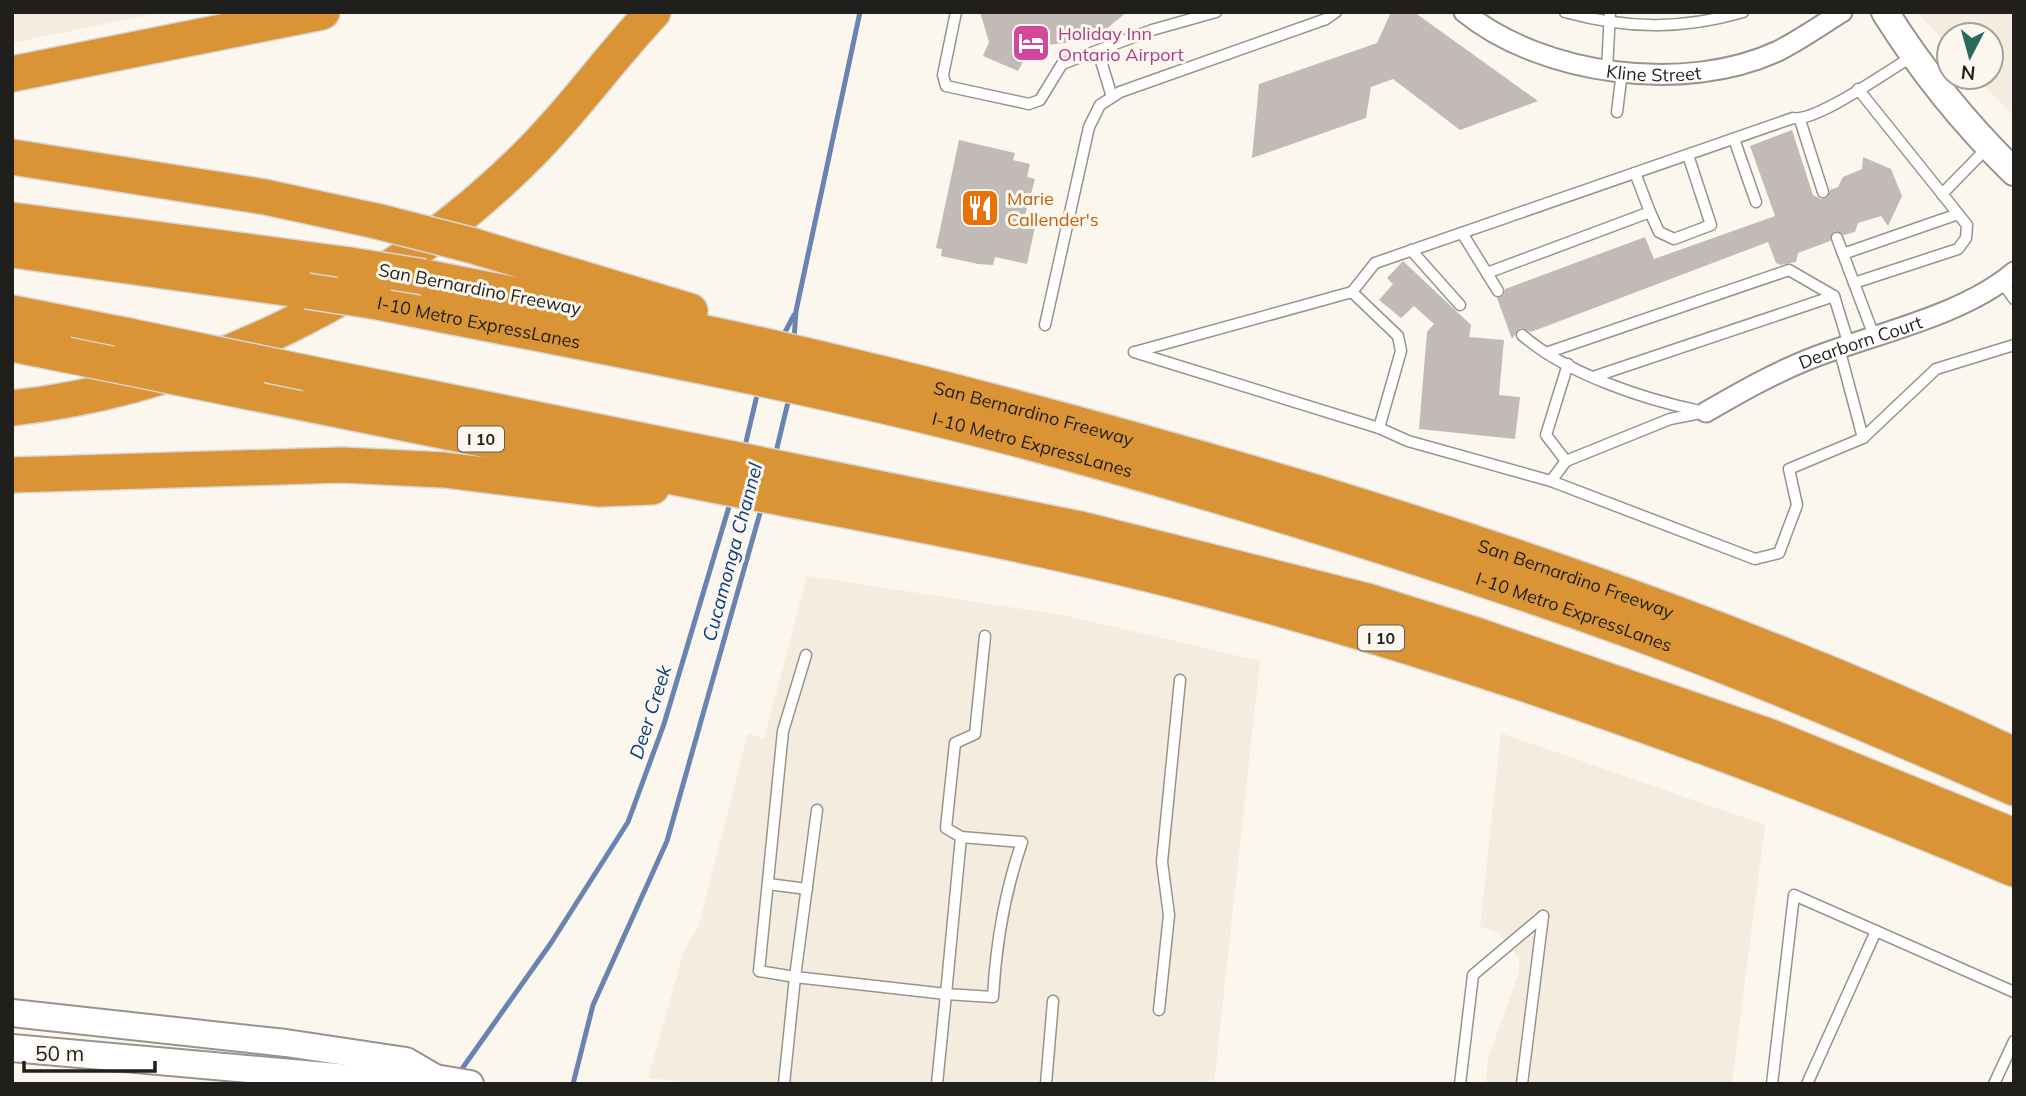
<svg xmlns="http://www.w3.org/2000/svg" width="2026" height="1096" viewBox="0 0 2026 1096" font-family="Mulish,sans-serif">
<rect width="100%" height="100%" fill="#fbf7ef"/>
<!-- built -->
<g fill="#f4ecde">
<path d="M12 12H163L12 43Z"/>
<path d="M1917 12H2014V117L1977 77H1991V35H1949V47Z"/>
<path d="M807 576 1068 616 1260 661 1214 1084H704L648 1078 684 951 698 928 748 733 764 739Z"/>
<path d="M1501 733 1765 825 1732 1084H1486L1487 1062 1519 972V958L1498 933 1480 926Z"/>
</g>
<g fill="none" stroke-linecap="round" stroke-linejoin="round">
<!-- stream -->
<g stroke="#6984b0" stroke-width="5">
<path d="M782 338 794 315"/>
<path d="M794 339 796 311 860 12"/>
<path d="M744 450 758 391"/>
<path d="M775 456 789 398"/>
<path d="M459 1073 551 943 628 822 664 724 731 500"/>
<path d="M573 1084 593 1005 667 841 762 506"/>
</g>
</g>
<!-- building -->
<g fill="#c2bab6">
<path d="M980 12H1127L1105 30 1084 41 1046 45 1039 59 1027 54 1018 71 983 56 989 42Z"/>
<path d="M1391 12H1414L1538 101 1460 130 1393 79 1371 87 1366 118 1252 158 1259 84 1377 43Z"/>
<path d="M1792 130 1813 195 1821 199 1828 197 1830 190 1838 187 1843 177 1862 169 1863 157 1891 169 1902 196 1888 226 1881 216 1858 223 1855 232 1844 235 1835 231 1830 241 1798 253 1796 262 1780 265 1776 263 1768 242 1531 332 1520 328 1512 339 1497 298 1504 295 1505 289 1645 237 1654 259 1775 216 1750 146Z"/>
<path d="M959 140 1015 153 1013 160 1030 164 1027 177 1035 179 1024 219 1036 222 1027 264 995 257 993 265 978 264 941 256 942 249 936 248Z"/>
<path d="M1403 261 1471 325 1469 337 1504 340 1499 395 1520 397 1515 439 1419 429 1427 332 1434 324 1414 306 1401 318 1379 300 1393 284 1387 278Z"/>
</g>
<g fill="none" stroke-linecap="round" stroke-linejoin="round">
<defs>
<g id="lane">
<path d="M956 12 943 75 946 86 1029 104 1040 100 1062 64 1152 30 1216 12"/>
<path d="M1565 12C1627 29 1681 30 1743 12"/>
<path d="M1098 51 1112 97"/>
<path d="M1607 70 1610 12"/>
<path d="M1617 112 1622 72"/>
<path d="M1800 120 1823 192"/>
<path d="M1734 139 1756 202"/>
<path d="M1942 194 1988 147"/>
<path d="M1650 212 1659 232 1674 239 1711 225 1688 155"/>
<path d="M1462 233 1498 291"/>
<path d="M1837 238 1874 336"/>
<path d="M1411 250 1460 305"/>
<path d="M1843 254 1958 214"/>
<path d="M1487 273 1650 212 1635 173"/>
<path d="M2002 282 2014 299"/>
<path d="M1854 283 1958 249 1966 238 1967 225 1858 89"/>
<path d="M1045 325 1089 127 1100 105 1120 92 1326 19 1336 12"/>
<path d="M1522 335C1567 374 1643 399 1700 411"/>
<path d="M1839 348 1863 438"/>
<path d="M1134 352 1379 428 1408 441 1551 481"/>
<path d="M1135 352 1352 292"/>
<path d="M1546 353 1789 270 1834 296 1849 345"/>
<path d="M1596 376 1834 296"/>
<path d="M1706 412 1670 419 1566 461 1551 481 1755 559 1779 553 1797 505 1789 469 1863 438 1936 369 2014 345"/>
<path d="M1379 428 1401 351 1398 336 1352 292 1375 263 1793 118C1815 123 1889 70 1913 56"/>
<path d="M1566 461 1546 435 1568 364"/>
<path d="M806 655 783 731 759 971 795 977 817 810"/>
<path d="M961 837 946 994 993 997C996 943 1004 894 1022 842L961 837 946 828 955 743 975 734 985 636"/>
<path d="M768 884 807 889"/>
<path d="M1876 931 2014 992"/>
<path d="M1159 1010 1169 915 1162 862 1180 680"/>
<path d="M784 1084 795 977 946 994 937 1084"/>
<path d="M1046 1084 1053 1001"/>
<path d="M1460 1084 1473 975 1543 916"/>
<path d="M1522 1084 1543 916"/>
<path d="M1772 1084 1794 895 1876 931 1807 1084"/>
<path d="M1994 1084 2014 1041"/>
</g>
<g id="street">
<path id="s1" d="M1464 12C1543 76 1686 94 1778 51 1800 40 1821 25 1842 12"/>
<path id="s2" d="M1706 412C1739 393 1772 374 1807 360 1871 334 1961 317 2014 272"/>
</g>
<g id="secondary">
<path d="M1885 12C1922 71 1964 123 2014 172"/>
<path d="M12 1013 286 1043 406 1061 435 1078"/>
<path d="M12 1048 394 1082 435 1078 470 1084"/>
</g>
<g id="highway">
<path d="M12 74 322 12"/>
<path d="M12 157 265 197 376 221"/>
<path d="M12 220 350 265"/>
<path d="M470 245 690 311"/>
<path d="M12 250 307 291"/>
<path id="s3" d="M424 277C534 299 643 319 752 343 943 386 1131 437 1318 493 1555 566 1789 649 2014 755"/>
<path id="s4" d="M378 302C592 345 806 383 1017 439 1224 495 1430 558 1632 631 1761 678 1888 733 2014 788"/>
<path d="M12 313 129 336"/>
<path d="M12 344 67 355"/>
<path d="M307 373 1080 529 1367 601 1476 635 1771 737 2014 836"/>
<path d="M249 392C406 423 562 456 719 486 875 516 1033 544 1188 584 1470 657 1745 756 2014 869"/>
<path d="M12 408C199 388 385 294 520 163 568 117 607 61 653 12"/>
<path d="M12 475 342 465 444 470 598 489 652 487"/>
</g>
</defs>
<!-- lane casing -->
<use href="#lane" stroke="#98948d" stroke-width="13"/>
<!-- street casing -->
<use href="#street" stroke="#98948d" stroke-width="23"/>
<!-- secondary casing -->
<use href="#secondary" stroke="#98948d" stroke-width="30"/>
<!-- highway casing -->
<use href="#highway" stroke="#d7d7d6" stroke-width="38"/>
<!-- lane -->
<use href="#lane" stroke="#fff" stroke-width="10"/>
<!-- street -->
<use href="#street" stroke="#fff" stroke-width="19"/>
<!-- secondary -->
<use href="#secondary" stroke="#fff" stroke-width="26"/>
<!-- highway -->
<use href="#highway" stroke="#da9436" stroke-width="35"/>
<defs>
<g id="highway-bridge">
<path d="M376 221 470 245"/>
<path d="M350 265 424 277"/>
<path d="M307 291 378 302"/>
<path d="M129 336 307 373"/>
<path d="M67 355 249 392"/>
</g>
</defs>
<!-- highway-bridge casing -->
<use href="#highway-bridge" stroke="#d7d7d6" stroke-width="38" stroke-linecap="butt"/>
<!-- highway-bridge -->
<use href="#highway-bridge" stroke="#da9436" stroke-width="35"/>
</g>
<!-- icons -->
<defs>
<symbol id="hotel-square" viewBox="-11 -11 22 22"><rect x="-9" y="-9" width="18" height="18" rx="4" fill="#d1479c" stroke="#fbf7ef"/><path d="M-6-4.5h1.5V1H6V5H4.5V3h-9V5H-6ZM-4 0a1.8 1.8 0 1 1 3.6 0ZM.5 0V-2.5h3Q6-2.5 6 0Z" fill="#fff"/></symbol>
<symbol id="restaurant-square" viewBox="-11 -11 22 22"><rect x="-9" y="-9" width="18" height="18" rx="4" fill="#e8710a" stroke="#fbf7ef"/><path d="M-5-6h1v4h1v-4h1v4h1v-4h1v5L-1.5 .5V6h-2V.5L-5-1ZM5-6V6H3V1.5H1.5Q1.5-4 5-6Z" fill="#fff"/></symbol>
</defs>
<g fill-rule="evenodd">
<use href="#hotel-square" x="1009" y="21" width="44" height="44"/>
<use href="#restaurant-square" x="958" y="186" width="44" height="44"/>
</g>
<g text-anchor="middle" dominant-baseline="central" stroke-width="6" stroke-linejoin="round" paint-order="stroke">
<!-- shield labels -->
<g fill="#fbf7ef" stroke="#62605b" stroke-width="2">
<rect x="458" y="426.5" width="46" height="25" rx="5"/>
<rect x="1358" y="625.5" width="46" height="25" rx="5"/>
</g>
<g font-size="16" font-weight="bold" fill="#201f1c">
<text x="481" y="439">I 10</text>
<text x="1381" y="638">I 10</text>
</g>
<!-- hotel labels -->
<g font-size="18" fill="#b23c85" stroke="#fbf7ef" text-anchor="start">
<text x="1058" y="33">Holiday Inn<tspan x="1058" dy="21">Ontario Airport</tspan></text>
</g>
<!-- street labels -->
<g font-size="18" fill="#201f1c" stroke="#fbf7ef">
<text stroke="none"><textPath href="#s1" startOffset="203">Kline Street</textPath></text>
<text transform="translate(480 289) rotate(11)">San Bernardino Freeway</text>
<text stroke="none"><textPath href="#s4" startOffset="103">I-10 Metro ExpressLanes</textPath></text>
<text stroke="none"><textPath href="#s2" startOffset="170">Dearborn Court</textPath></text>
<text stroke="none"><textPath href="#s3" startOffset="625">San Bernardino Freeway</textPath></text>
<text stroke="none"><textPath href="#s4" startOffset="670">I-10 Metro ExpressLanes</textPath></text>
<text stroke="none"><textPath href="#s3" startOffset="1192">San Bernardino Freeway</textPath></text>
<text stroke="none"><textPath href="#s4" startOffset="1237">I-10 Metro ExpressLanes</textPath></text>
</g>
<!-- food labels -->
<g font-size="18" fill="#c56008" stroke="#fbf7ef" text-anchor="start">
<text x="1007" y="198">Marie<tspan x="1007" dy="21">Callender's</tspan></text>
</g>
<!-- water labels -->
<g font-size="19" font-style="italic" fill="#083880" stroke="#fbf7ef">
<text transform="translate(732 552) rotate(-75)">Cucamonga Channel</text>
<text transform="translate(650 712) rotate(-72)">Deer Creek</text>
</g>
</g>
<!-- border -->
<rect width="2026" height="1096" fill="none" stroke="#201f1c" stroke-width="28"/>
<!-- north arrow -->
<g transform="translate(1970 56) rotate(186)"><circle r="33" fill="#fbf7ef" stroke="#a3a19b" stroke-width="2"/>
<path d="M0-5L12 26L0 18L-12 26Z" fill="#2a6b5a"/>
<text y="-10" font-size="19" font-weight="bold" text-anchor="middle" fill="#201f1c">N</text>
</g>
<!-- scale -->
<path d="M24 1061v10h131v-10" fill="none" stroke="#201f1c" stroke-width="3.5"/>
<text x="35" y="1061" font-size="21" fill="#201f1c" stroke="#fbf7ef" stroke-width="5" paint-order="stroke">50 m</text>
</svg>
